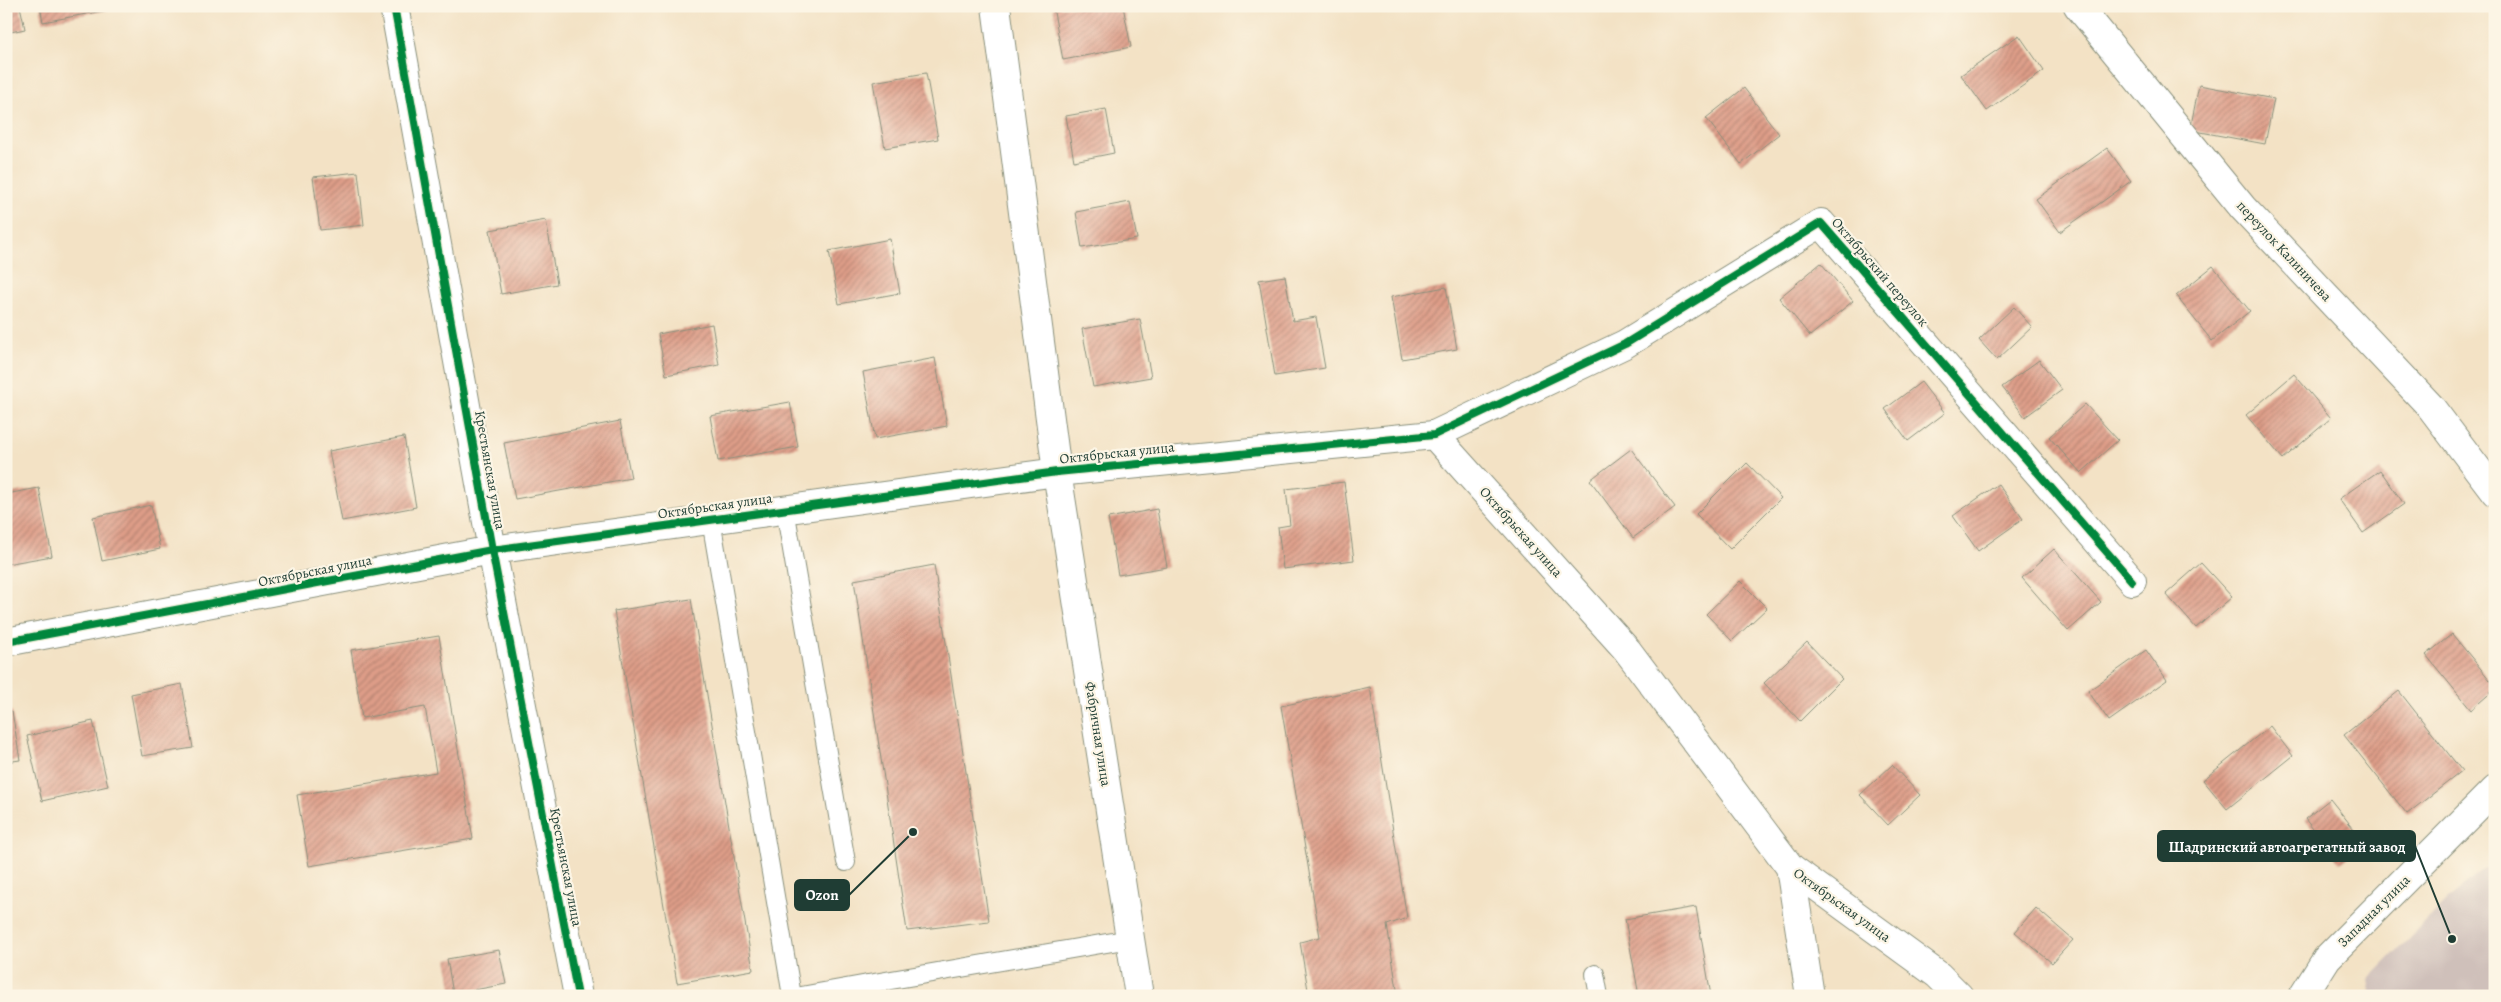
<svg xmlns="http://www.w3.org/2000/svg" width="2501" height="1002" viewBox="0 0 2501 1002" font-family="Alegreya,serif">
<defs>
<pattern id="building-hatch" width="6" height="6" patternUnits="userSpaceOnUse" patternTransform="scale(1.25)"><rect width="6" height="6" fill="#de9d88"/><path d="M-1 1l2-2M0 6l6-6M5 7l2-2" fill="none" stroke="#b38170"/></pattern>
</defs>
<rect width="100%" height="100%" fill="#fcf5e5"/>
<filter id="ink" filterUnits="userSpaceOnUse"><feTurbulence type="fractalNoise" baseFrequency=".02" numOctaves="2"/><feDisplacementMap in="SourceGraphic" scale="10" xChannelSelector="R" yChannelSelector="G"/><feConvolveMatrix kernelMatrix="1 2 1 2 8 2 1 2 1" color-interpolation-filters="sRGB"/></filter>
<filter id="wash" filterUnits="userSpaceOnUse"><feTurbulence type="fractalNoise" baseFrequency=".0096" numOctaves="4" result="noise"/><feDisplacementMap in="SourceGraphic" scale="20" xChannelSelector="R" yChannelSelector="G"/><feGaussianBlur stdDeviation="1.12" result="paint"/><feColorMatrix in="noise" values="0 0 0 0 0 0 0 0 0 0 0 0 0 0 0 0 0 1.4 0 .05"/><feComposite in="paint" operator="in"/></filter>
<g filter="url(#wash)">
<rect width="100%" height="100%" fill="#f3e2c5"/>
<!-- industrial -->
<path fill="#cfc0ba" d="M2495 861V996H2371L2368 980 2449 898Z"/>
<g id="blocks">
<!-- building -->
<g fill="url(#building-hatch)">
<path d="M6 6H20L25 29 6 33Z"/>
<path d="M40 6H107L108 10 43 22Z"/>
<path d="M1123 6 1131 47 1063 60 1053 7Z"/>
<path d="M2019 35 2044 71 1987 111 1961 75Z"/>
<path d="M926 73 938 139 885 148 873 82Z"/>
<path d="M2199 85 2274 99 2265 144 2190 130Z"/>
<path d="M1744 88 1779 134 1741 164 1706 118Z"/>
<path d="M1106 109 1114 153 1074 161 1066 116Z"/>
<path d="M2107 148 2131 181 2060 232 2036 199Z"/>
<path d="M358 172 364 225 320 230 313 177Z"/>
<path d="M1130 202 1137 239 1082 248 1076 212Z"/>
<path d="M546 220 557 284 501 294 490 230Z"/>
<path d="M890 239 900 293 839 304 829 251Z"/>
<path d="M1821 263 1853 301 1810 336 1779 298Z"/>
<path d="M2213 266 2250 311 2212 341 2176 296Z"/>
<path d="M1285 276 1293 321 1316 317 1325 368 1275 376 1259 280Z"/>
<path d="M1446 287 1457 349 1402 359 1391 297Z"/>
<path d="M2014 307 2032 327 1997 360 1979 340Z"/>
<path d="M1140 319 1151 377 1093 387 1082 329Z"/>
<path d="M712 324 719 365 666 375 658 334Z"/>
<path d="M935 358 947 426 875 439 863 372Z"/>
<path d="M2039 360 2062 390 2025 417 2002 387Z"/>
<path d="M2294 374 2331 418 2283 459 2246 415Z"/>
<path d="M1921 382 1945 413 1908 441 1885 409Z"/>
<path d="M790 402 798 447 718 461 710 416Z"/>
<path d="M2085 404 2118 440 2081 473 2049 437Z"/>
<path d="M620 421 631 478 515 499 504 443Z"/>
<path d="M404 437 416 507 342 521 329 451Z"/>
<path d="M1631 449 1675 507 1633 538 1590 480Z"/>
<path d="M1747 463 1781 498 1730 549 1696 514Z"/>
<path d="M2380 470 2404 504 2363 533 2339 499Z"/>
<path d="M1344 482 1354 560 1283 569 1278 527 1290 525 1286 489Z"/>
<path d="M1998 484 2023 519 1978 551 1953 516Z"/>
<path d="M39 488 52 556 6 564V494Z"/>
<path d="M151 505 160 549 102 561 93 517Z"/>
<path d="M1157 509 1167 567 1118 575 1108 518Z"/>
<path d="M2054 549 2101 602 2068 631 2022 578Z"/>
<path d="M2201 563 2232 597 2196 628 2166 594Z"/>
<path d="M934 565 989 921 907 931 854 580Z"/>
<path d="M1740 581 1767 608 1732 641 1706 614Z"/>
<path d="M691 599 753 970 677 983 614 611Z"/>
<path d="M2452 634 2495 686V689L2471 710 2426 655Z"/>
<path d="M439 636 473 839 309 866 297 795 436 772 425 707 362 718 351 650Z"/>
<path d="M1807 642 1842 679 1800 721 1764 683Z"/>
<path d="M2146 650 2167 680 2109 721 2088 691Z"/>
<path d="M182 684 193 748 142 756 131 694Z"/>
<path d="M1370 687 1407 918 1387 925 1398 996H1309L1300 942 1320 937 1281 706Z"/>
<path d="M2399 691 2462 771 2407 814 2344 735Z"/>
<path d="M12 711 20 760 6 762V712Z"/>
<path d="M93 721 108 786 42 801 27 736Z"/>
<path d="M2270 726 2293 756 2227 809 2203 780Z"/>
<path d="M1892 765 1920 795 1888 825 1860 795Z"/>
<path d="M2330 799 2365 843 2340 863 2305 819Z"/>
<path d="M1696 907 1711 996H1639L1625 919Z"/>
<path d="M2036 908 2073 940 2052 963 2015 932Z"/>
<path d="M499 950 506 984 453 994 447 959Z"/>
</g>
</g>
</g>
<g filter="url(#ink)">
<use href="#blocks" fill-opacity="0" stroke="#89907c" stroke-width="1"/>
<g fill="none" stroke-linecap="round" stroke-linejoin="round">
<defs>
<g id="service">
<path d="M785 509 846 862"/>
<path d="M711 520 792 996"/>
<path d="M1595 974 1599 996"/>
<path d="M801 996 868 984"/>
<path d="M871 996 868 984 1130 939"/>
</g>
<g id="minor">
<path d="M394 6 492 550 578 996"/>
<path d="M2078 6 2243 208 2430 406 2495 492"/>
<path d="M1434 435 1625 344 1821 223 2132 581"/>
<path d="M6 642 492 550 1057 472 1139 996"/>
<path d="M1790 867 1938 975 1959 996"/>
<path d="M2303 996 2327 958 2495 789"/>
</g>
<path id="tertiary" d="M996 6 1057 472 1434 435 1627 650 1790 867 1810 996"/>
</defs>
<!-- service casing -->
<use href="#service" stroke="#89907c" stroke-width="20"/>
<!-- minor casing -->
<use href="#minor" stroke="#89907c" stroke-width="30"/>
<!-- tertiary casing -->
<use href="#tertiary" stroke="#89907c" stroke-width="30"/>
<!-- service -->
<use href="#service" stroke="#fff" stroke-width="18"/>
<!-- minor -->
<use href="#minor" stroke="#fff" stroke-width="28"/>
<!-- tertiary -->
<use href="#tertiary" stroke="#fff" stroke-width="28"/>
<defs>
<g id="cycleway">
<path d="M394 6 492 550 578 996"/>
<path d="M6 642 492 550 1057 472 1434 435 1625 344 1821 223 2132 581"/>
</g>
</defs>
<!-- cycleway casing -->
<use href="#cycleway" stroke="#fcf5e5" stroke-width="11"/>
<!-- cycleway -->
<use href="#cycleway" stroke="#00873e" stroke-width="8"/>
</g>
</g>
<g text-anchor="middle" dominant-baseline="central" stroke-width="4.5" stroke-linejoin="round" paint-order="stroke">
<!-- street labels -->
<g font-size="14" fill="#1f3d34" stroke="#fcf5e5">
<text transform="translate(2284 251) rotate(47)">переулок Калиничева</text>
<text transform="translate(1880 272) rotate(49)">Октябрьский переулок</text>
<text transform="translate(1117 453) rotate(-6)">Октябрьская улица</text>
<text transform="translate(490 470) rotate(80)">Крестьянская улица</text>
<text transform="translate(715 506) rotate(-8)">Октябрьская улица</text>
<text transform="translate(1521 532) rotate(48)">Октябрьская улица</text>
<text transform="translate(315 571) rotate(-11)">Октябрьская улица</text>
<text transform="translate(1098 734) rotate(81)">Фабричная улица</text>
<text transform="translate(566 867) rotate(79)">Крестьянская улица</text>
<text transform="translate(1842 905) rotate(36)">Октябрьская улица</text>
<text transform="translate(2374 911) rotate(-45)">Западная улица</text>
</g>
</g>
<!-- callouts -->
<path fill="none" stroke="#1f3d34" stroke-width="2" d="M2452 939L2415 846M913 832L849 895"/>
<g fill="#1f3d34" stroke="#fcf5e5" stroke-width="2">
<circle cx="2452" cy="939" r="5"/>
<circle cx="913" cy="832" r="5"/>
</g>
<g fill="#1f3d34" stroke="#1f3d34" stroke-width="2">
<rect x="2158" y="831" width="257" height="30" rx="5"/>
<rect x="795" y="880" width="54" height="30" rx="5"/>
</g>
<g font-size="15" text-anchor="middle" font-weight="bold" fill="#fff">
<text x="2287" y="852">Шадринский автоагрегатный завод</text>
<text x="822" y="900">Ozon</text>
</g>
<!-- margin -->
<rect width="2501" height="1002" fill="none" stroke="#fcf5e5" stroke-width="25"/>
</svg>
